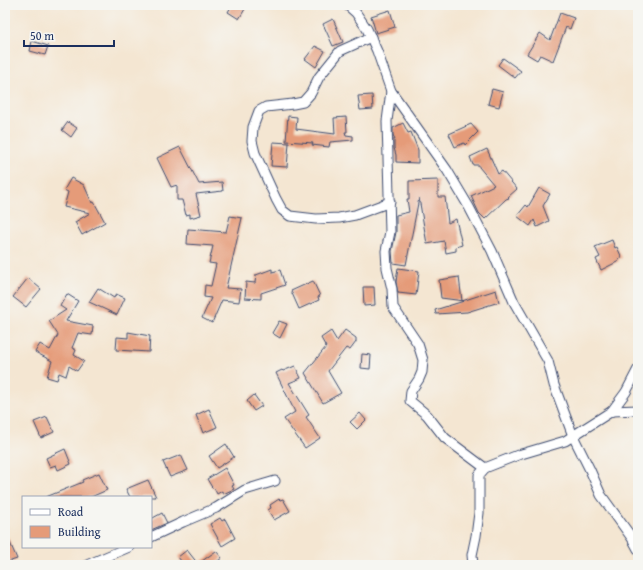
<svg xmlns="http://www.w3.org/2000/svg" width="643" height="570" viewBox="0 0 643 570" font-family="'Gentium Book Plus',serif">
<rect width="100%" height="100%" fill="#f6f6f2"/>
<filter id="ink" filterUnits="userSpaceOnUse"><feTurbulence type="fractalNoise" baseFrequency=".025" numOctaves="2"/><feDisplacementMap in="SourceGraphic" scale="8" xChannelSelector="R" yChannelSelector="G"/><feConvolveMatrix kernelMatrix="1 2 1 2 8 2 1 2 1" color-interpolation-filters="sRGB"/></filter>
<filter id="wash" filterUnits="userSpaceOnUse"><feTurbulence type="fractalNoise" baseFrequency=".012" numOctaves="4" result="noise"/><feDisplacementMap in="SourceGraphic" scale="16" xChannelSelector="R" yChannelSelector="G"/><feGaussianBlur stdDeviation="0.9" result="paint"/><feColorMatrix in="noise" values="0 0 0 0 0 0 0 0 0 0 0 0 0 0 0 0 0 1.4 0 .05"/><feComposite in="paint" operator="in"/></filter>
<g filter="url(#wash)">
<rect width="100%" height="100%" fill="#f4e6d2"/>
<g id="blocks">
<!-- building -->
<g fill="#e59b79">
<path d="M232 5H239L245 9 239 19 228 12Z"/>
<path d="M390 10 395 27 376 33 371 16Z"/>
<path d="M560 13 574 18 570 29 566 27 553 61 540 55 537 60 527 54 540 33 550 40Z"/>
<path d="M333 19 343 42 333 46 323 24Z"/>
<path d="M32 41 48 46 45 55 30 51Z"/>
<path d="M315 46 325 51 316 67 305 59Z"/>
<path d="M503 58 521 71 515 78 498 65Z"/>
<path d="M492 89 503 92 499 107 488 104Z"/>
<path d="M372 95 373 109 360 110 358 96Z"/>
<path d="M288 116 297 117 296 129 335 134 334 118 346 117 347 132H345L346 135 353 136V140L330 142 329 147 312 145 313 143 286 141Z"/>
<path d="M68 122 77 128 71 137 62 130Z"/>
<path d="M403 123 408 133 411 132 418 150V163L396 162V155L394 148V139H395L393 135V128Z"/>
<path d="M471 124 478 132 465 145 464 143 455 147 449 134Z"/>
<path d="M273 142 289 143 287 167 271 166Z"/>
<path d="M180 147 199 184 222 182 223 191 196 194 201 215 190 218V214L186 215 182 200H177V185L171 187 157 158Z"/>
<path d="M487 149 498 174 502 171 517 189 508 197 509 198 506 199 485 219 479 213 471 196 494 185 479 167V165H473L470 157Z"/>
<path d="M71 178 84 185 92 203 94 202 105 222 82 235 75 222 90 213 64 207 68 192 64 190Z"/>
<path d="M438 180V197H445L448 223 456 219 462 245 456 247V251L446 253 444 241 427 244 419 198 406 265 393 263 392 251 396 232V215L409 212 407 199H409V181Z"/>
<path d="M539 188 550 194 543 206 549 221 537 227 534 220 530 226 517 216 526 205 528 207Z"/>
<path d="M230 216 242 218 226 288 241 289 239 302 222 300 212 323 202 318 211 298 204 297 205 285 211 286 216 264 209 263 213 246 187 244 188 229 226 232Z"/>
<path d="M612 240 615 248 617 247 622 258 618 259 619 261 601 270 596 259 600 257 595 247Z"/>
<path d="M398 268 419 271 416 295 398 293 396 282Z"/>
<path d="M272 269V272L280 270 285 285 261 293V299L245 298 246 282 255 283 256 275Z"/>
<path d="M459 277 462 301 496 290 499 302 467 312 436 314 435 310 464 301 441 298 439 280Z"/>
<path d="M28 278 41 289 26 307 13 297Z"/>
<path d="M313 281 320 296 318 297 319 300 299 309 291 291Z"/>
<path d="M363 287H374L375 305 364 306Z"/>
<path d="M98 288 114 298 116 294 125 298 117 315 89 302Z"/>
<path d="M67 294 78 301 66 321 93 326 92 335 78 333 72 348 76 350 74 355 84 361 77 371 69 366 66 376 59 373 57 380 47 377 52 361 35 352 40 344 50 350 58 335 49 321 66 310 60 306Z"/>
<path d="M279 321 287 324 280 338 272 333Z"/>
<path d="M345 330 356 338V342L350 350 346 348 328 371 341 393 323 403 305 373 326 347 321 338 331 331 337 341Z"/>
<path d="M128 332 150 336 149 352 116 350 117 337 128 338Z"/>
<path d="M362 354 371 355 370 369 361 368Z"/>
<path d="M295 366 301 378 289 383 309 415 306 417 320 438 305 448 284 419 295 412 276 373 282 370 283 371Z"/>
<path d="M254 395 262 406 254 411 247 401Z"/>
<path d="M209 409 217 427 203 433 196 415Z"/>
<path d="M360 413 366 420 357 429 350 422Z"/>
<path d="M47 417 54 432 41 438 34 422Z"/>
<path d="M226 444 234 457 217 468 209 456Z"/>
<path d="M65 449 71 464 58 470 56 465 50 467 46 458Z"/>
<path d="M181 455 188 470 170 477 163 462Z"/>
<path d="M225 468 234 485 232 486 234 489 223 494 222 491 217 494 214 488 213 489 207 479Z"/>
<path d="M99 473 107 490 91 497H46L83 482 82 480Z"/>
<path d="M148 480 156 497H130L126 489Z"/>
<path d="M279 499 280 500 283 499 290 511 274 520 268 510 271 508 270 505Z"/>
<path d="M162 513 167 523 151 530V519Z"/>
<path d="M220 518 222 521 225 519 235 538 222 546 210 524Z"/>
<path d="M5 531 17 559 5 563Z"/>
<path d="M187 550 198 564 216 551 222 558 212 565H184L178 557Z"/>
</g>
</g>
</g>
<g filter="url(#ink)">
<use href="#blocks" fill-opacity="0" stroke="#3c4a6f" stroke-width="1"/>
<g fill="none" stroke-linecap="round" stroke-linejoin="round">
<defs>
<g id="street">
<path d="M347 5 356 13 367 29 377 51 391 91 447 170 469 207 492 251 514 302 548 361 554 385 573 436 590 470 601 495 632 538 638 549"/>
<path d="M371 37 340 51 319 77 311 93 303 102 293 104 266 107 259 111 253 127 252 141 255 153 276 199 282 210 290 216 316 219 339 218 355 215 390 202"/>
<path d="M391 91 387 121 390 232 386 251 387 268 392 289 393 307 418 344 423 360 422 372 419 379 411 391 410 401 427 415 445 438 485 468"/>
<path d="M612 411 626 392 638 369"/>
<path d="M151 537 183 522 216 508 245 490 275 481"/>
<path d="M87 565 129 547"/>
<path d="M473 565 472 555 476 536 479 513V475L485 468 518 455 565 441 612 411 638 410"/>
</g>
</defs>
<!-- street casing -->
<use href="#street" stroke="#3c4a6f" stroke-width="11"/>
<!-- street -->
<use href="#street" stroke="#fff" stroke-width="9"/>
</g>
</g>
<!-- margin -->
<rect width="643" height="570" fill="none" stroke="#f6f6f2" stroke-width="20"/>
<!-- legend -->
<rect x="22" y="496" width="130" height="52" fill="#f6f6f2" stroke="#9ea6b7"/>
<rect x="30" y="509" width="20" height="6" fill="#ffffff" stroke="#9ea6b7"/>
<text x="58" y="516" font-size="12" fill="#1b2f5e">Road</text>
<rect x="30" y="526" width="20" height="12" fill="#e59b79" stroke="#9ea6b7"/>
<text x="58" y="536" font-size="12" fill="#1b2f5e">Building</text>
<!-- scale -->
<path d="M24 40v6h90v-6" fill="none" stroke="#1b2f5e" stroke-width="2"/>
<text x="30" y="40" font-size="12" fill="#1b2f5e" stroke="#f6f6f2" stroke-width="3" paint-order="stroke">50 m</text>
</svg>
